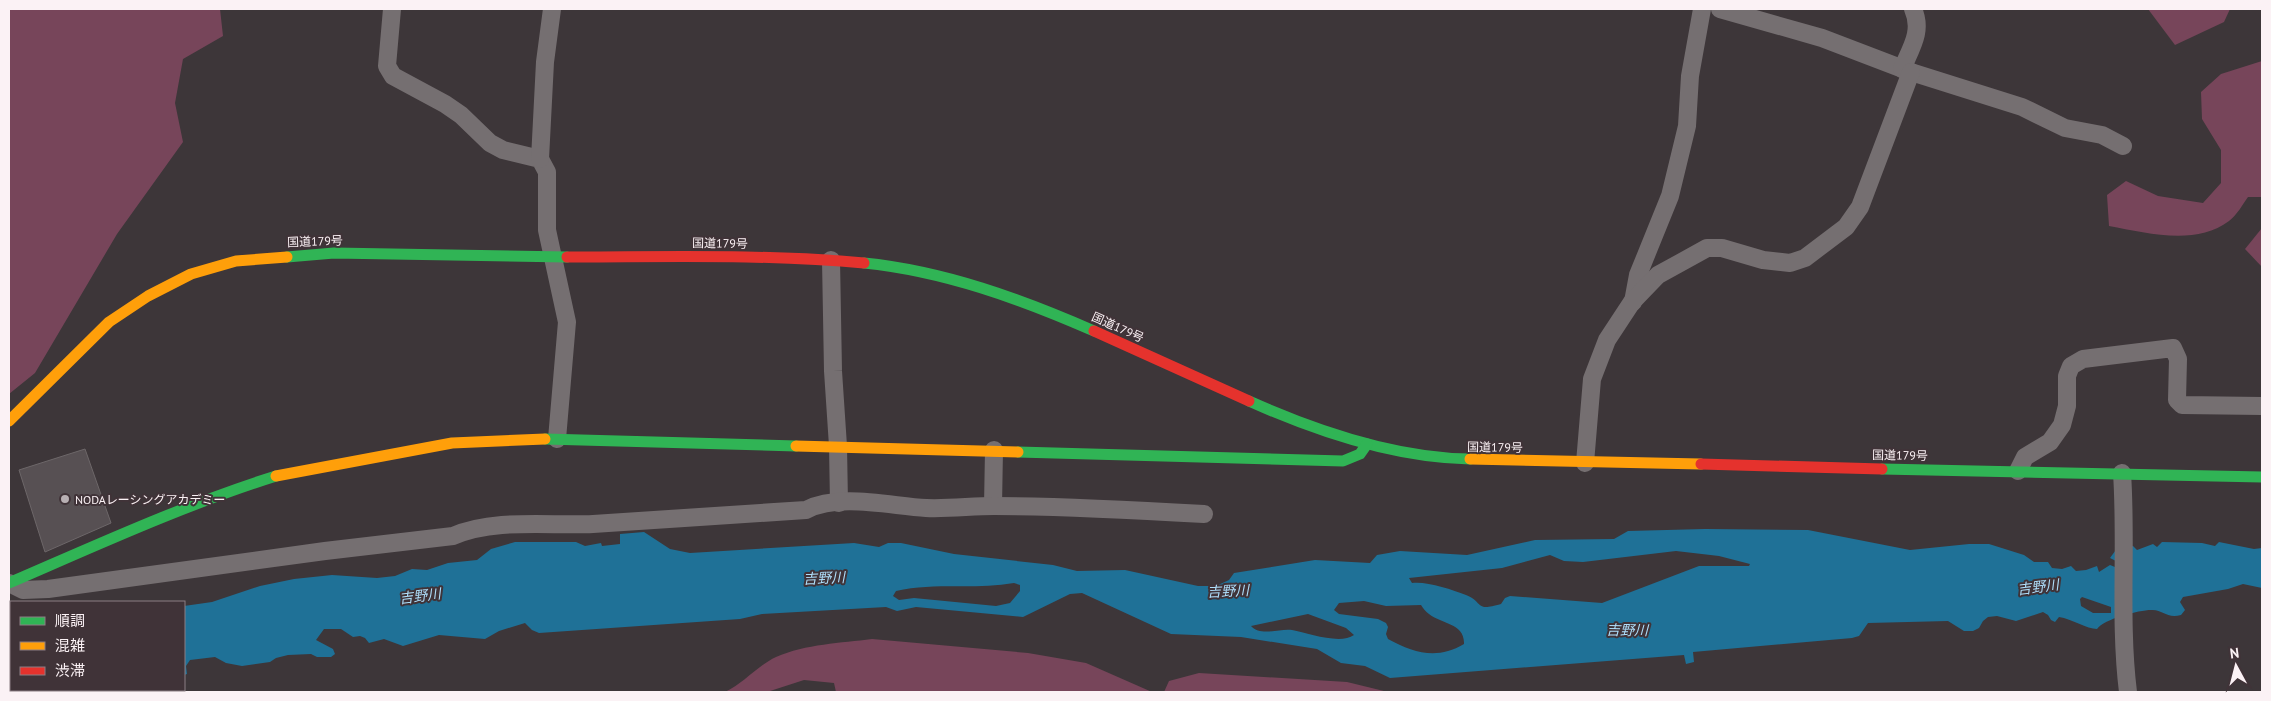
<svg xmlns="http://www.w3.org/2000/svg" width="2271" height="701" viewBox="0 0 2271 701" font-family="'PT Sans','Noto Sans JP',sans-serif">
<rect width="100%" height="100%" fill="#3d3639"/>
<!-- green -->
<g fill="#77455a">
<path d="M9 9H220L223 36 183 59 175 103 183 142 117 234 35 373 9 394Z"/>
<path d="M2148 9H2230L2224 22 2175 45Z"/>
<path d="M2262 61V197H2248C2243 204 2237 215 2229 221 2196 246 2147 233 2109 226L2107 195 2126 181 2158 196 2203 203 2221 183V150L2202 119 2201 92 2221 74Z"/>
<path d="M2262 228V267L2245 249Z"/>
<path d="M872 639 1028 653 1086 663 1152 692H836L834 683 804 680 767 692H725C743 684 757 666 776 657 806 644 841 643 872 639Z"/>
<path d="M1199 673 1347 682 1388 692H1164L1169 681Z"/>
</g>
<!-- water -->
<g fill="#1f7197" fill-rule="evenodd">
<path d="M1705 529 1808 530 1910 550 1969 544H1989L2024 555 2034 562H2048L2052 568 2062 569 2071 566 2076 571 2086 570 2097 566 2099 572 2110 565 2115 567 2116 561 2110 558 2118 547 2133 546 2137 550 2153 544 2157 547 2162 542 2202 543 2215 546 2219 542 2254 549 2262 548V588L2243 584 2228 589 2183 597 2180 602 2185 610 2181 615C2166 619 2163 609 2151 610 2139 610 2104 619 2097 629 2087 629 2072 619 2059 617L2055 622 2051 620 2048 615 2043 612 2016 621 1997 616 1988 617 1983 621 1979 628 1973 631H1964L1948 621 1868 623 1859 636 1852 638 1693 652 1694 662 1686 664 1684 655 1390 678 1365 666 1341 663 1317 649 1241 637 1171 634 1082 593 1070 594 1023 617 916 607 897 611 886 607 762 614 740 619 539 633 532 630 525 623 499 631 485 639 439 635 403 646 384 639 369 643 365 638 360 636 353 637 341 629H324L316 640 333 649 335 654 331 657H317L311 654 288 655 276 658 270 662 242 666 226 663 215 657 190 660 186 666 187 674 184 675V606L212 602 260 586 294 579 332 575 377 578 395 576 412 569 427 570 448 563 477 560 491 549 515 542H576L585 546 601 543 602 546 620 544V534L644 532 670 549 690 553 854 543 879 547 888 543H901L954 554 1053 565 1077 571 1125 570 1198 586H1216L1229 580 1234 573 1315 560 1370 563 1377 555 1400 551 1467 555 1535 540 1614 539 1628 531ZM1676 551 1719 556 1750 564 1749 566H1699L1602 603 1510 596 1505 598 1501 604C1474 612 1484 602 1466 595 1451 589 1426 581 1412 583L1409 578 1502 568 1550 555 1564 561 1583 562ZM1014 583 1020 585V591L1010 603 996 606 914 598 899 600 893 596 896 591C936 582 975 590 1014 583ZM2082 597 2111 607V613H2093L2081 606 2080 599ZM1364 601 1386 606 1421 605C1423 608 1426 612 1429 614 1441 624 1465 623 1464 644 1437 660 1414 653 1388 639L1386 634 1388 627 1386 623 1378 619 1339 614 1334 610 1339 603ZM1308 614 1346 628 1354 635C1340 645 1308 633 1292 630 1280 628 1261 637 1251 626Z"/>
<path d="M11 625V690H80L82 692H9V627Z"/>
</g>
<!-- building -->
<path fill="#575053" stroke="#6d6769" d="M85 449 111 523 45 552 19 470Z"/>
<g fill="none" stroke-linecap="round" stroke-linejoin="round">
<!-- street -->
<g stroke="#756f71" stroke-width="18">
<path d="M392 9 387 66 393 76 445 104 461 115 490 143 503 150 540 159 547 172V230L567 322 557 439"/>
<path d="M1720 9 1822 38 1911 72 2022 107 2065 128 2102 135 2123 146"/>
<path d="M1902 69C1911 48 1923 31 1913 9"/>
<path d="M540 159 545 62 552 9"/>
<path d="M831 260 833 371 838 446 839 503"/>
<path d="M1633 302 1638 275 1670 196 1687 126 1690 76 1702 9"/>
<path d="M1585 463 1592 379 1607 340 1632 302 1658 275 1707 248H1722L1763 260 1790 263 1805 258 1846 227 1860 207 1911 72"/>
<path d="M2018 471 2025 457 2050 442 2062 425 2067 406V376L2071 366 2083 359 2173 348 2178 359 2177 400 2182 405 2262 406"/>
<path d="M2122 473C2127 546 2119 620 2128 692"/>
<path d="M993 506 994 450"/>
<path d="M9 583 23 590 48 589 325 551 453 536C494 518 549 526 593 524 664 520 735 514 806 510 839 493 890 506 926 508 949 509 972 506 994 506 1064 506 1134 510 1204 514"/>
</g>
<!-- fast -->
<g stroke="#30b455" stroke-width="11">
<path d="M287 257 334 253 567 257"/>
<path d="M864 263C944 271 1021 299 1094 331"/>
<path d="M1249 401C1316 431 1397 458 1470 459"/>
<path d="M545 439 796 446"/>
<path d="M1018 452 1343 461 1360 454 1367 444"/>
<path d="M1882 469 2262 477"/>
<path d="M9 583C97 545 184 505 276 476"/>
</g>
<!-- slow -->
<g stroke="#ff9f0a" stroke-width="11">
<path d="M9 421 109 322 148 296 191 274 236 261 287 257"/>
<path d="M796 446 1018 452"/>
<path d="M1470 459 1701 464"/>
<path d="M276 476 452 443 545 439"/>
</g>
<!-- jam -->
<g stroke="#e5322d" stroke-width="11">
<path d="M567 257C666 257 766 254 864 263"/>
<path d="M1094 331 1249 401"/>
<path d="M1701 464 1882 469"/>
</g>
</g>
<!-- markers -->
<circle fill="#b8b0b3" stroke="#403338" stroke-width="2" cx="65" cy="499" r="5"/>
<g text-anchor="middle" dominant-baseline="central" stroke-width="4" stroke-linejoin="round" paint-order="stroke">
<!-- street labels -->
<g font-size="12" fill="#fbf2f5" stroke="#403338">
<text transform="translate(315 241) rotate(-2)">国道179号</text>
<text transform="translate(720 243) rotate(1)">国道179号</text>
<text transform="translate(1118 327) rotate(24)">国道179号</text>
<text transform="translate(1495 447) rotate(1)">国道179号</text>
<text transform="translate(1900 455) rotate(1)">国道179号</text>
</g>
<!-- poi labels -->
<g font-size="12" fill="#fbf2f5" stroke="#403338" text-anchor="start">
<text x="75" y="499">NODAレーシングアカデミー</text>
</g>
<!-- water labels -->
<g font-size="14" font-style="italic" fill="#aedefa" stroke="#403338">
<text transform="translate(824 578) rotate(-3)">吉野川</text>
<text transform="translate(2038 587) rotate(-7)">吉野川</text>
<text transform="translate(1228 591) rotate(-3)">吉野川</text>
<text transform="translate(420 596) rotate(-7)">吉野川</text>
<text transform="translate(1627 630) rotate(1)">吉野川</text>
</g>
</g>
<!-- border -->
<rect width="2271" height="701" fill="none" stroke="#fbf2f5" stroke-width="20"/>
<!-- legend -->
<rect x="10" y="601" width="175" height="90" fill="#403338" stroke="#8b7f84"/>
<rect x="20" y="617" width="25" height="8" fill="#30b455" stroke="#8b7f84"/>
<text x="55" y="626" font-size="15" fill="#fbf2f5">順調</text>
<rect x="20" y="642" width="25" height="8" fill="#ff9f0a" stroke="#8b7f84"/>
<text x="55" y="651" font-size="15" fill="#fbf2f5">混雑</text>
<rect x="20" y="667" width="25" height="8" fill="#e5322d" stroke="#8b7f84"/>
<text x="55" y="676" font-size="15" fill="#fbf2f5">渋滞</text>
<!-- north arrow -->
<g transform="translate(2236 666) rotate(353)" stroke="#403338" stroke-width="4" paint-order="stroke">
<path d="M0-4L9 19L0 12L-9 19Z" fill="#fbf2f5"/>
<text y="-8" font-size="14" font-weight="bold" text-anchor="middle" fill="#fbf2f5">N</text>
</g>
</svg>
